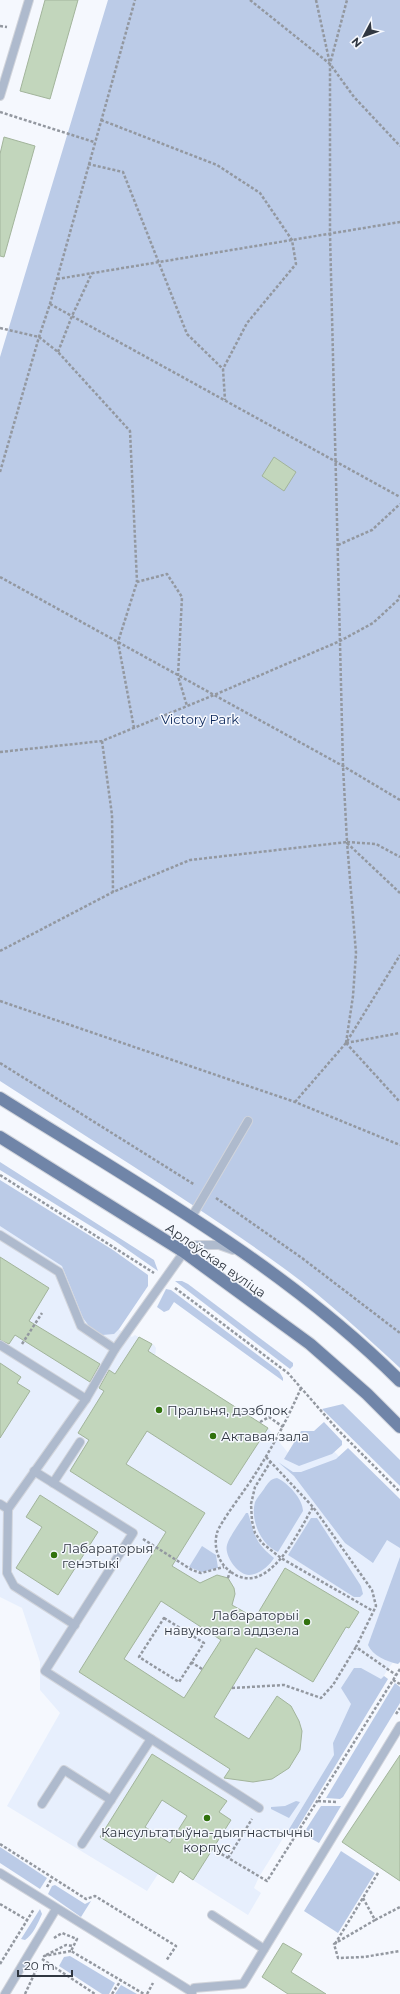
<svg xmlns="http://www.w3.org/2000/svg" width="400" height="1994" viewBox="0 0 400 1994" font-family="Montserrat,sans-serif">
<rect width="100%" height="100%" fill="#f5f8fe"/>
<!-- built -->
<path fill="#e7effd" d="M0 1180 104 1321 132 1337 135 1335 154 1345 156 1348 155 1356 268 1428 293 1459 328 1445 400 1520V1653L388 1669 259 1877 254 1888 261 1893 248 1915 180 1872 173 1883 158 1874 147 1891 7 1806 60 1713 40 1690V1662L22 1608 0 1597Z"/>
<!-- green -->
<g fill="#bbcbe7">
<path d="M108 0H400V1368C359 1330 317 1291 271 1259 183 1196 91 1140 0 1081V357Z"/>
<path d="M0 1162 154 1260 158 1271 115 1241 0 1170Z"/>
<path d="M0 1180 113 1250 148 1275V1286L119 1329 114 1334 102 1335 89 1326 83 1318 62 1266 0 1226Z"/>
<path d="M175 1281H182L188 1284 293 1363V1366L290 1369Z"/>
<path d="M166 1289 171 1290 279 1371 283 1378V1381L174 1302 169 1310 164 1312 157 1307Z"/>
<path d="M343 1404 400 1460V1486L322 1409Z"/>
<path d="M324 1422 342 1441V1445L332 1454 299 1466 284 1459 301 1431H314Z"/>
<path d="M348 1448 400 1499V1548L387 1540 373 1563 345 1543 294 1476 278 1462 293 1472H301L336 1459Z"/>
<path d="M277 1478C288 1483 303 1499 303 1511L278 1552C261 1545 250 1520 255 1502 257 1498 261 1493 264 1489 268 1483 270 1479 277 1478Z"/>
<path d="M246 1513H248C255 1535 254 1542 274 1558 270 1565 259 1575 249 1575 238 1575 224 1556 227 1545 229 1537 241 1521 246 1513Z"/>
<path d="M311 1518H317L361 1586 363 1594 360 1597H354L288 1555Z"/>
<path d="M202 1546 216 1555 218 1568 202 1572 189 1567Z"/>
<path d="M400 1557V1662L398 1664C387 1662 372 1655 368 1645Z"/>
<path d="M354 1668H361L381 1679 384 1676 388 1679 294 1834 289 1835 286 1834 334 1755 333 1743 351 1704 341 1688Z"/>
<path d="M395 1683 400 1687V1703L343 1797 340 1799 326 1798Z"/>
<path d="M296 1801 300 1802 289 1818 271 1809V1807L285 1806Z"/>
<path d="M321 1806H341L319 1843 303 1834Z"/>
<path d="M0 1847 47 1878 40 1889 0 1863Z"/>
<path d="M341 1851 375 1873 338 1933 304 1911Z"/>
<path d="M55 1885 85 1904 91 1901 81 1917 48 1894 52 1886Z"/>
<path d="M40 1909 42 1914C38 1923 33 1935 25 1940L21 1939Z"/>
<path d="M70 1956 115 1983 109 1994H102L59 1966 64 1957Z"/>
<path d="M121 1985 137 1994H115Z"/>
</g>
<!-- building -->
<g fill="#c2d6bc" stroke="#a2b49b" fill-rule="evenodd">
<path d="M45 0H78L50 99 20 91Z"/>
<path d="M4 137 35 146 4 257 0 256V154Z"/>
<path d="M274 457 296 472 284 491 262 476Z"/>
<path d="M0 1257 49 1288 29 1321 100 1364 90 1382 15 1335 9 1344 0 1340Z"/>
<path d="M139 1337 152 1344 148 1351 268 1428 231 1485 147 1431 126 1464 205 1513 172 1566 200 1583 217 1575 228 1578 234 1588 235 1594 232 1605 255 1618 285 1568 359 1612 349 1628 346 1627 313 1682 256 1648 214 1717 249 1739 277 1696 291 1706 299 1721 302 1731 300 1750 289 1768 272 1779 253 1782 224 1778 230 1769 79 1672 166 1532 70 1471 89 1440 78 1433 104 1391 99 1388 109 1370 115 1374ZM161 1601 221 1640 184 1698 124 1659Z"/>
<path d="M0 1363 21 1377 17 1383 30 1391 0 1438Z"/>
<path d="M40 1495 98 1532 58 1595 16 1568 42 1527 26 1517Z"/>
<path d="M152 1754 227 1801 219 1812 231 1820 193 1880 180 1871 173 1883 100 1837ZM162 1800 187 1816 170 1843 145 1827Z"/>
<path d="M400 1755V1881L342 1842Z"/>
<path d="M283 1943 302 1954 291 1972 326 1994H288L262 1977Z"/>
</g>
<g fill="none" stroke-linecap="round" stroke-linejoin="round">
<defs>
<g id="service">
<path d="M0 96 29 0"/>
<path d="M191 1218 248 1121"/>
<path d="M0 1235 59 1272 81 1326 115 1349"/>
<path d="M0 1345 86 1399"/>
<path d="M34 1471 133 1533 45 1671 259 1808"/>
<path d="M53 1483 80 1442"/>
<path d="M0 1504 8 1509"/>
<path d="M75 1625 14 1586 7 1573 8 1509 86 1399 115 1349 184 1252 194 1245H219L233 1250"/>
<path d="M42 1804 64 1770 111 1800"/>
<path d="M82 1844 151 1739"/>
<path d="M0 1873 192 1992"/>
<path d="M212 1915 264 1949"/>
<path d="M5 1994 56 1909"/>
<path d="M191 1994 194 1988 243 1984 400 1726"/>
</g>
<g id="primary">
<path d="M0 1098C137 1184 284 1265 400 1381"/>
<path d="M0 1137 184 1252 310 1344 367 1394 400 1427"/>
</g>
</defs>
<!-- service casing -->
<use href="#service" stroke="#d2d5dc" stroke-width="10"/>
<!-- primary casing -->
<use href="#primary" stroke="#d2d5dc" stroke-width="14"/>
<!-- path -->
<g stroke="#9398a0" stroke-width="2.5" stroke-dasharray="3 2" stroke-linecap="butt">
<path d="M250 0 330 64 354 97 400 146"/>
<path d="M316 0 330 64"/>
<path d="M0 26 7 27"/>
<path d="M0 112 94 142"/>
<path d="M101 120 217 165 260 193 292 240 296 264 247 323 223 369"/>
<path d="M88 164 123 172 187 334 223 369 225 400"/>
<path d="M57 279 400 222"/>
<path d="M50 304 400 497"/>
<path d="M0 328 39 337 58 352 130 431 137 582"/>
<path d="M58 352 72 316 92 273"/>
<path d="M0 472 39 337 50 304 135 0"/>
<path d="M338 545 372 530 400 504"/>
<path d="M0 577 343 766 400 800"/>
<path d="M134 728 118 642 137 582 167 574 182 597 178 676 187 706"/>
<path d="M102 741 112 815 113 892"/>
<path d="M0 752 102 741 214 695 340 641 373 623 398 600 400 595"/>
<path d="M347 842 376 844 400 857"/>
<path d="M347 843 400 893"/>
<path d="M0 951 113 892 190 860 347 842 343 766 330 234V64L347 0"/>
<path d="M0 1001 295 1102 400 1145"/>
<path d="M346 1043 353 996 356 953 347 842"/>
<path d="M346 1043 400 1102"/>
<path d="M346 1043 400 1033"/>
<path d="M0 1063 195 1185"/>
<path d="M295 1102 346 1043 400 955"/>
<path d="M0 1175 154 1273"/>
<path d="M216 1198 302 1258 400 1333"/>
<path d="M175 1288 288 1373 337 1429 400 1492"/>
<path d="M22 1344 42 1313"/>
<path d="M260 1422 269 1417 283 1427"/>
<path d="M266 1457 313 1507 372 1590 376 1606 356 1647 396 1675"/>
<path d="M271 1461 255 1487 251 1504 252 1521 255 1533 262 1543 281 1558 373 1611"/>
<path d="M143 1539 192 1570 201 1573 224 1567"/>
<path d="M231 1572C268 1599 298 1532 313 1507"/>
<path d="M228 1578 230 1571C219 1564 213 1547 217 1533 219 1524 245 1490 252 1479 271 1450 287 1420 301 1388"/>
<path d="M164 1618 204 1643 179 1682 139 1657Z"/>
<path d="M191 1662 202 1669"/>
<path d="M393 1680 400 1684"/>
<path d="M232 1688 284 1685 321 1698 333 1685 356 1647"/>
<path d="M396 1714 400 1708"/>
<path d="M318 1801 338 1802"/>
<path d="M0 1844 86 1899 95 1896 176 1946 166 1961"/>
<path d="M213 1849 267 1881 400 1669"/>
<path d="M228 1858 252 1819"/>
<path d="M47 1887 52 1878"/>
<path d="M363 1898 375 1920 334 1944 338 1958 364 1957 400 1951"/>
<path d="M0 1904 27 1920"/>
<path d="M375 1920 400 1907"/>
<path d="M54 1938 62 1933 77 1939 71 1951 144 1994"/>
<path d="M335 1944 378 1873"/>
<path d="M71 1951 44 1956 66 1945 73 1946"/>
<path d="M42 1959 95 1994"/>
<path d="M0 1964 34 1909"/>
<path d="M25 1994 37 1968"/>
<path d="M112 1994 121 1980"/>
<path d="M147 1994 153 1983"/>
</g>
<!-- service -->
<use href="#service" stroke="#aebacd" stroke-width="8"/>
<!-- primary -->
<use href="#primary" stroke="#7085a8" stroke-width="12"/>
</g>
<!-- markers -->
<g fill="#31720d" stroke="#f5f8fe" stroke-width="1.5">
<circle cx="159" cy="1410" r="4"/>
<circle cx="213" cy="1436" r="4"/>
<circle cx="54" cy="1555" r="4"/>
<circle cx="307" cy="1622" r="4"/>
<circle cx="207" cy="1818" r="4"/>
</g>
<g text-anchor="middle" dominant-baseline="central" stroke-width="3" stroke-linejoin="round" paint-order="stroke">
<!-- park labels -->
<g font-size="13" fill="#0a265a" stroke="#f5f8fe">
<text x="200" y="719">Victory Park</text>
</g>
<!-- street labels -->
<g font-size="13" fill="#303741" stroke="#f5f8fe">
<text transform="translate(216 1260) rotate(35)">Арлоўская вуліца</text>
</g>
<!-- poi labels -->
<g font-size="13" fill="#303741" stroke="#f5f8fe" text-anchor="start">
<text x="167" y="1410">Пральня, дэзблок</text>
<text x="221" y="1436">Актавая зала</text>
<text x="62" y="1548">Лабараторыя<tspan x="62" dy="15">генэтыкі</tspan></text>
<text x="299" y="1615" text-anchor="end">Лабараторыі<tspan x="299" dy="15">навуковага аддзела</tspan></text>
<text x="207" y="1832" text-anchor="middle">Кансультатыўна-дыягнастычны<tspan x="207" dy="15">корпус</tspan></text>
</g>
</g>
<!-- north arrow -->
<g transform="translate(364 36) rotate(229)" stroke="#f5f8fe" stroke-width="3" paint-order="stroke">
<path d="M0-3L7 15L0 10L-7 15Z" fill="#303741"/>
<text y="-6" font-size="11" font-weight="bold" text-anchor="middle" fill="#303741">N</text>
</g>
<!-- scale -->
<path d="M18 1970v6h54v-6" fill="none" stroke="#303741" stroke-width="2"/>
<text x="24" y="1970" font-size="12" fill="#303741" stroke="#f5f8fe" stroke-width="3" paint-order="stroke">20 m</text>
</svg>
